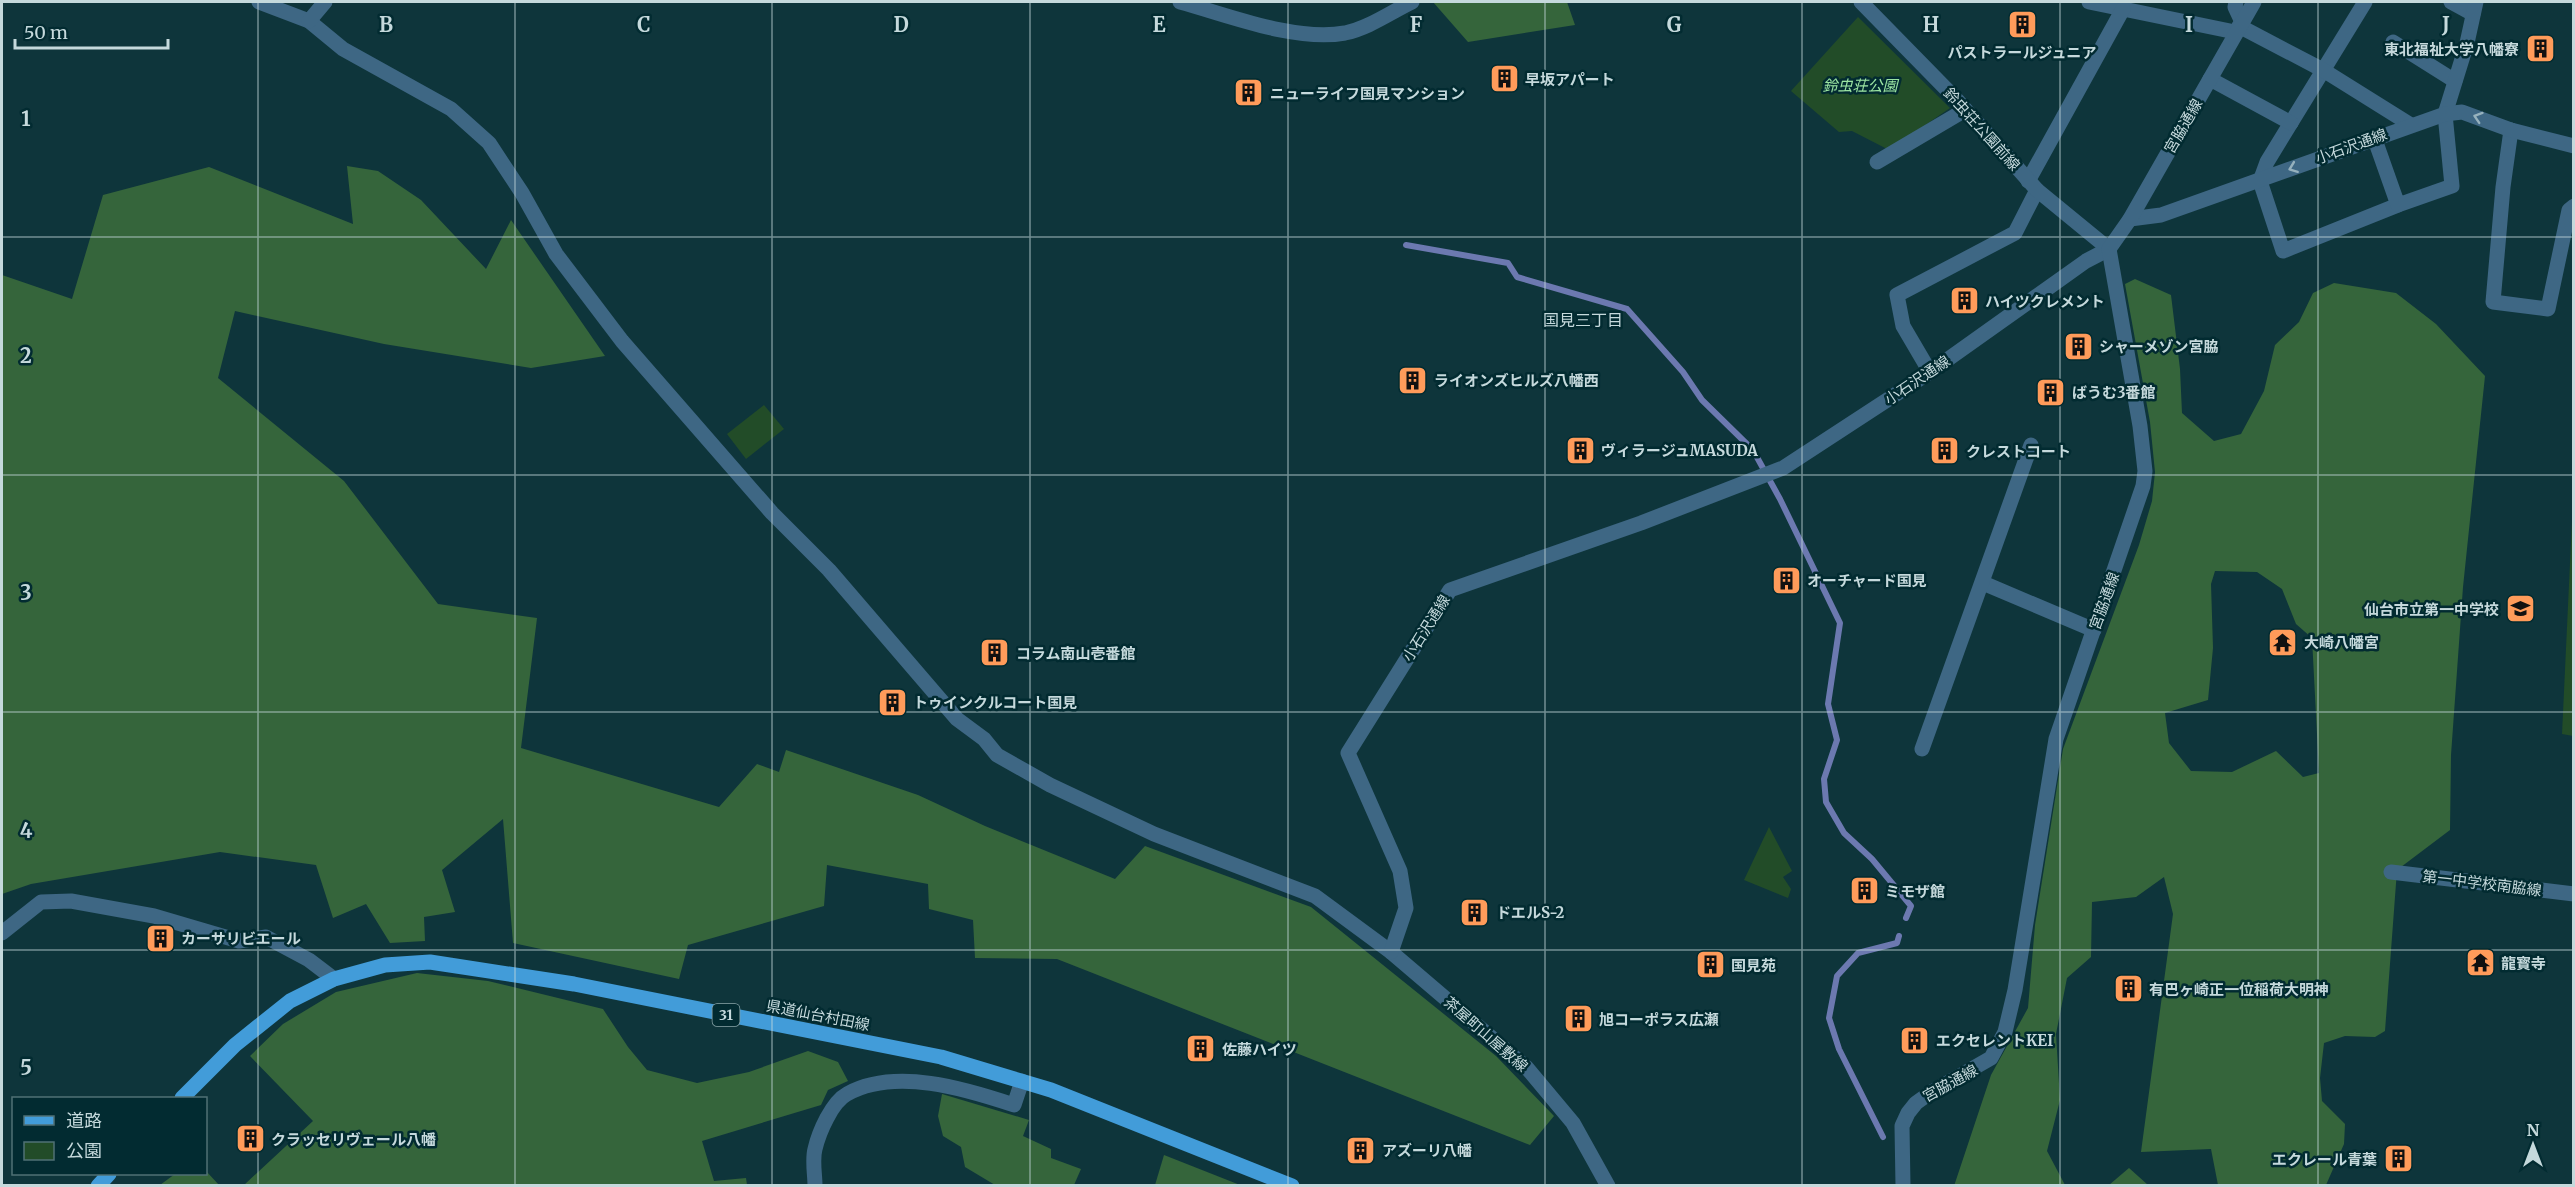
<svg xmlns="http://www.w3.org/2000/svg" width="2575" height="1187" viewBox="0 0 2575 1187" font-family="Merriweather,'Noto Sans JP',serif">
<rect width="100%" height="100%" fill="#0e353b"/>
<!-- green -->
<g fill="#224c28">
<path d="M1858 17 1950 108 1889 150 1852 131 1839 132 1791 91Z"/>
<path d="M764 405 784 429 746 459 727 434Z"/>
<path d="M2573 499V736L2562 734Z"/>
<path d="M1769 827 1792 871 1783 877 1791 889 1788 898 1744 880Z"/>
</g>
<!-- forest -->
<g fill="#35653b" fill-rule="evenodd">
<path d="M1433 2H1567L1575 25 1468 42Z"/>
<path d="M347 166 378 171 421 200 486 269 511 220 605 356 531 368 384 344 235 311 218 378 344 481 438 604 537 618 521 748 719 807 757 764 779 772 786 750 918 795 985 826 1115 879 1145 846 1311 907 1496 1056 1554 1116 1530 1145 1057 959 975 958 973 920 929 909 928 884 827 865 824 906 688 945 679 979 513 943 503 819 442 870 455 912 424 917 425 941 390 943 366 904 333 918 316 865 220 852 31 884 2 894V275L72 299 103 195 209 167 353 224Z"/>
<path d="M2135 279 2171 295 2180 369 2182 413 2214 441 2241 434 2264 391 2275 345 2299 322 2313 293 2334 283 2396 293 2436 324 2485 376 2463 587 2451 755 2450 830 2397 870 2385 1031 2375 1037 2345 1036 2324 1043 2320 1078 2322 1101 2345 1124 2344 1144 2326 1185H2218L2211 1149 2141 1152 2173 914 2164 877 2136 897 2092 902 2091 957 2067 978 2056 1034 2060 1100 2047 1151 2065 1185 1954 1186 1991 1075 2028 1008 2035 925 2063 749 2139 545 2152 501 2155 472 2150 422 2125 284ZM2215 571 2257 572 2282 589 2296 624 2312 638 2319 773 2303 777 2276 751 2232 772 2191 771 2169 743 2165 713 2208 700 2213 648 2211 584Z"/>
<path d="M417 973 488 981 603 1009 628 1047 647 1070 697 1083 749 1072 808 1051 838 1062 848 1081 828 1090 821 1105 702 1141 714 1181 746 1178 747 1185H244L313 1121 250 1056 283 1024 336 992Z"/>
<path d="M942 1094 1029 1120 1023 1136 1051 1149V1158L1081 1169 1074 1185H995L965 1167 961 1147 943 1136 938 1116Z"/>
<path d="M1164 1155 1240 1185H1155Z"/>
<path d="M2129 1168 2148 1185H2109Z"/>
<path d="M206 1171 219 1185H160L175 1174H206Z"/>
</g>
<g fill="none" stroke-linecap="round" stroke-linejoin="round">
<!-- stream -->
<g stroke="#6c79b0" stroke-width="6">
<path d="M1406 245 1508 263 1517 277 1627 309 1683 372 1702 400 1753 450 1780 499 1840 623 1828 704 1837 740 1824 779 1826 802 1844 833 1872 859 1911 906 1906 918"/>
<path d="M1883 1137 1839 1049 1829 1018 1837 976 1858 953 1897 943 1899 936"/>
</g>
<!-- minor -->
<g stroke="#3e6784" stroke-width="15">
<path d="M259 2 309 21 343 49 451 109 489 143 522 193 556 254 622 341 772 513 829 570 957 719 984 739 997 755 1050 785 1154 834 1315 896 1391 952 1527 1068 1573 1123 1608 1186"/>
<path d="M1180 2C1228 15 1295 42 1345 33 1369 28 1391 12 1412 2"/>
<path d="M2089 2 2235 32"/>
<path d="M2236 2 2235 7 2242 22"/>
<path d="M2365 2 2267 162 2260 181 2283 251 2398 205"/>
<path d="M2451 2 2473 14"/>
<path d="M309 21 325 2"/>
<path d="M2239 26 2323 70 2411 125"/>
<path d="M2393 42 2455 81"/>
<path d="M2210 79 2291 123"/>
<path d="M2511 130 2503 187 2493 302 2548 309 2569 210 2574 206"/>
<path d="M2374 137 2398 205 2452 186 2445 114 2467 43 2476 2"/>
<path d="M1877 162 1965 110"/>
<path d="M2028 181 2123 9"/>
<path d="M2130 219 2161 215 2445 114 2462 112 2511 130 2574 146"/>
<path d="M1930 372 1903 326 1897 295 2015 233 2037 190"/>
<path d="M1983 583 2094 630"/>
<path d="M1922 749 2031 445"/>
<path d="M2391 872 2574 894"/>
<path d="M2 933 41 902 71 901 154 916 239 941 266 937 309 960 334 979"/>
<path d="M1391 952 1406 908 1400 871 1348 753 1450 590 1641 523 1783 468 1930 372 2086 261 2109 249 2037 190 1956 99 1861 2"/>
<path d="M815 1186C815 1174 812 1160 815 1149 819 1132 832 1102 847 1094 895 1067 966 1089 1014 1105L1022 1081"/>
<path d="M1903 1186 1902 1126 1908 1113 1916 1103 1930 1093 1991 1058 2005 1032 2015 990 2056 739 2143 486 2145 471 2140 426 2109 249 2130 219 2254 2"/>
</g>
<!-- major -->
<g stroke="#429cd9" stroke-width="15">
<path d="M182 1098 235 1045 290 1001 334 979 385 965 430 962 574 984 941 1057 1051 1090 1292 1186"/>
<path d="M98 1186 109 1174"/>
</g>
</g>
<!-- one-way arrows -->
<defs><path id="oneway-chevron" d="M-2-3.5L2.5 0L-2 3.5" fill="none" stroke-width="1.6" stroke-linecap="round" stroke-linejoin="round" transform="scale(1.5)"/></defs>
<g stroke="#96b1bd">
<use href="#oneway-chevron" transform="translate(2478 117) rotate(-162)"/>
<use href="#oneway-chevron" transform="translate(2293 168) rotate(159)"/>
</g>
<!-- grid -->
<path fill="none" stroke="#c5d9dc" stroke-width="1.5" stroke-opacity="0.55" d="M258 2V1186M515 2V1186M772 2V1186M1030 2V1186M1288 2V1186M1545 2V1186M1802 2V1186M2060 2V1186M2318 2V1186M2 237H2574M2 475H2574M2 712H2574M2 950H2574"/>
<!-- icons -->
<defs>
<symbol id="building-square" viewBox="-11 -11 22 22"><rect x="-9" y="-9" width="18" height="18" rx="4" fill="#ff9b5a" stroke="#022b31"/><path d="M-4-6H4V6H1V3H-1V6H-4ZM-2.5-4.3h1.7v1.8h-1.7ZM.8-4.3h1.7v1.8H.8ZM-2.5-1h1.7V.8h-1.7ZM.8-1h1.7V.8H.8Z" fill="#111"/></symbol>
<symbol id="school-square" viewBox="-11 -11 22 22"><rect x="-9" y="-9" width="18" height="18" rx="4" fill="#ff9b5a" stroke="#022b31"/><path d="M0-5L7-2L0 1L-7-2ZM-4 1L0 2.5L4 1V4Q0 6-4 4Z" fill="#111"/></symbol>
<symbol id="temple-square" viewBox="-11 -11 22 22"><rect x="-9" y="-9" width="18" height="18" rx="4" fill="#ff9b5a" stroke="#022b31"/><path d="M0-6L5-2H3V0L6.5 2.5H4V6H1.5V3h-3V6H-4V2.5H-6.5L-3 0V-2H-5Z" fill="#111"/></symbol>
</defs>
<g fill-rule="evenodd">
<use href="#building-square" x="2006" y="8" width="33" height="33"/>
<use href="#building-square" x="2524" y="32" width="33" height="33"/>
<use href="#building-square" x="1488" y="62" width="33" height="33"/>
<use href="#building-square" x="1232" y="76" width="33" height="33"/>
<use href="#building-square" x="1948" y="284" width="33" height="33"/>
<use href="#building-square" x="2062" y="330" width="33" height="33"/>
<use href="#building-square" x="1396" y="364" width="33" height="33"/>
<use href="#building-square" x="2034" y="376" width="33" height="33"/>
<use href="#building-square" x="1564" y="434" width="33" height="33"/>
<use href="#building-square" x="1928" y="434" width="33" height="33"/>
<use href="#building-square" x="1770" y="564" width="33" height="33"/>
<use href="#school-square" x="2504" y="592" width="33" height="33"/>
<use href="#temple-square" x="2266" y="626" width="33" height="33"/>
<use href="#building-square" x="978" y="636" width="33" height="33"/>
<use href="#building-square" x="876" y="686" width="33" height="33"/>
<use href="#building-square" x="1848" y="874" width="33" height="33"/>
<use href="#building-square" x="1458" y="896" width="33" height="33"/>
<use href="#building-square" x="144" y="922" width="33" height="33"/>
<use href="#temple-square" x="2464" y="946" width="33" height="33"/>
<use href="#building-square" x="1694" y="948" width="33" height="33"/>
<use href="#building-square" x="2112" y="972" width="33" height="33"/>
<use href="#building-square" x="1562" y="1002" width="33" height="33"/>
<use href="#building-square" x="1898" y="1024" width="33" height="33"/>
<use href="#building-square" x="1184" y="1032" width="33" height="33"/>
<use href="#building-square" x="234" y="1122" width="33" height="33"/>
<use href="#building-square" x="1344" y="1134" width="33" height="33"/>
<use href="#building-square" x="2382" y="1142" width="33" height="33"/>
</g>
<g text-anchor="middle" dominant-baseline="central" stroke-width="5" stroke-linejoin="round" paint-order="stroke">
<!-- shield labels -->
<rect fill="#022b31" stroke="#8aa5a9" stroke-width="1.5" x="712.5" y="1004" width="27" height="22" rx="4.5"/>
<g font-size="14" font-weight="bold" fill="#c5d9dc">
<text x="726" y="1015">31</text>
</g>
<!-- poi labels -->
<g font-size="15" font-weight="bold" fill="#c5d9dc" stroke="#022b31" text-anchor="start">
<text x="2519" y="49" text-anchor="end">東北福祉大学八幡寮</text>
<text x="2022" y="52" text-anchor="middle">パストラールジュニア</text>
<text x="1525" y="79">早坂アパート</text>
<text x="1270" y="93">ニューライフ国見マンション</text>
<text x="1985" y="301">ハイツクレメント</text>
<text x="2099" y="346">シャーメゾン宮脇</text>
<text x="1434" y="380">ライオンズヒルズ八幡西</text>
<text x="2072" y="392">ばうむ3番館</text>
<text x="1601" y="450">ヴィラージュMASUDA</text>
<text x="1966" y="451">クレストコート</text>
<text x="1807" y="580">オーチャード国見</text>
<text x="2499" y="609" text-anchor="end">仙台市立第一中学校</text>
<text x="2304" y="642">大崎八幡宮</text>
<text x="1016" y="653">コラム南山壱番館</text>
<text x="913" y="702">トゥインクルコート国見</text>
<text x="1885" y="891">ミモザ館</text>
<text x="1496" y="912">ドエルS-2</text>
<text x="181" y="938">カーサリビエール</text>
<text x="2501" y="963">龍寳寺</text>
<text x="1731" y="965">国見苑</text>
<text x="2149" y="989">有巴ヶ崎正一位稲荷大明神</text>
<text x="1599" y="1019">旭コーポラス広瀬</text>
<text x="1936" y="1040">エクセレントKEI</text>
<text x="1222" y="1049">佐藤ハイツ</text>
<text x="271" y="1139">クラッセリヴェール八幡</text>
<text x="1382" y="1150">アズーリ八幡</text>
<text x="2377" y="1159" text-anchor="end">エクレール青葉</text>
</g>
<!-- park labels -->
<g font-size="15" font-style="italic" fill="#9be4a2" stroke="#022b31">
<text x="1860" y="85">鈴虫荘公園</text>
</g>
<!-- street labels -->
<g font-size="15" fill="#c5d9dc" stroke="#022b31">
<text transform="translate(2183 126) rotate(-60)">宮脇通線</text>
<text transform="translate(1982 129) rotate(48)">鈴虫荘公園前線</text>
<text transform="translate(2351 146) rotate(-20)">小石沢通線</text>
<text transform="translate(1917 380) rotate(-34)">小石沢通線</text>
<text transform="translate(2104 601) rotate(-70)">宮脇通線</text>
<text transform="translate(1426 628) rotate(-58)">小石沢通線</text>
<text transform="translate(2482 883) rotate(7)">第一中学校南脇線</text>
<text transform="translate(818 1015) rotate(11)">県道仙台村田線</text>
<text transform="translate(1486 1034) rotate(41)">茶屋町山屋敷線</text>
<text transform="translate(1950 1083) rotate(-29)">宮脇通線</text>
</g>
<!-- neighbourhood labels -->
<g font-size="16" fill="#c5d9dc" stroke="#022b31">
<text x="1583" y="320">国見三丁目</text>
</g>
</g>
<g font-size="20" text-anchor="middle" font-weight="bold" fill="#c5d9dc" stroke="#022b31" stroke-width="5" stroke-linejoin="round" paint-order="stroke">
<text x="386" y="32">B</text>
<text x="644" y="32">C</text>
<text x="901" y="32">D</text>
<text x="1159" y="32">E</text>
<text x="1416" y="32">F</text>
<text x="1674" y="32">G</text>
<text x="1931" y="32">H</text>
<text x="2189" y="32">I</text>
<text x="2446" y="32">J</text>
<text x="26" y="126">1</text>
<text x="26" y="363">2</text>
<text x="26" y="600">3</text>
<text x="26" y="838">4</text>
<text x="26" y="1075">5</text>
</g>
<!-- border -->
<rect width="2575" height="1187" fill="none" stroke="#c5d9dc" stroke-width="6"/>
<!-- legend -->
<rect x="12" y="1097" width="195" height="78" fill="#022b31" stroke="#507175" stroke-width="1.5"/>
<rect x="24" y="1116" width="30" height="9" fill="#429cd9" stroke="#507175" stroke-width="1.5"/>
<text x="66" y="1127" font-size="18" fill="#c5d9dc">道路</text>
<rect x="24" y="1142" width="30" height="18" fill="#224c28" stroke="#507175" stroke-width="1.5"/>
<text x="66" y="1157" font-size="18" fill="#c5d9dc">公園</text>
<!-- north arrow -->
<g transform="translate(2533 1145)" stroke="#022b31" stroke-width="4.5" paint-order="stroke">
<path d="M0-4.5L10 22L0 15L-10 22Z" fill="#c5d9dc"/>
<text y="-9" font-size="16" font-weight="bold" text-anchor="middle" fill="#c5d9dc">N</text>
</g>
<!-- scale -->
<path d="M15 39v9h153v-9" fill="none" stroke="#c5d9dc" stroke-width="3"/>
<text x="24" y="39" font-size="18" fill="#c5d9dc" stroke="#022b31" stroke-width="4.5" paint-order="stroke">50 m</text>
</svg>
